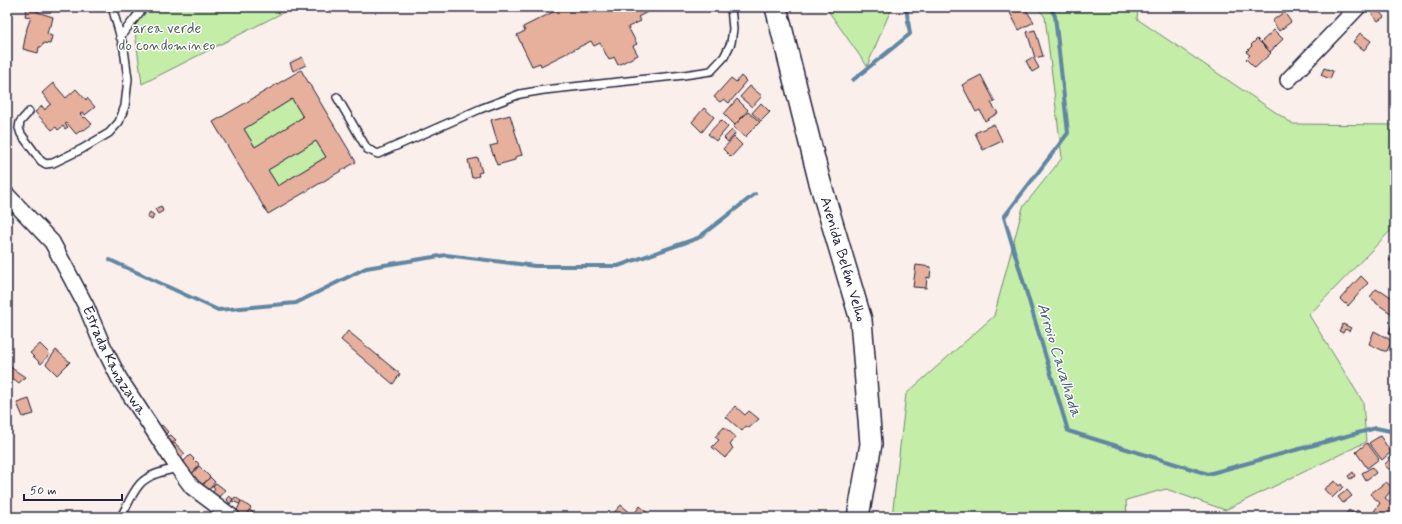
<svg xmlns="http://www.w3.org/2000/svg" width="1402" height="524" viewBox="0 0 1402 524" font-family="Mynerve,sans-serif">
<rect width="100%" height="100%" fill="#faefeb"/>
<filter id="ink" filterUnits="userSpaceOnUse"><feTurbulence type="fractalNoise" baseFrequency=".025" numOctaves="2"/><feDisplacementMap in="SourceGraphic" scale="8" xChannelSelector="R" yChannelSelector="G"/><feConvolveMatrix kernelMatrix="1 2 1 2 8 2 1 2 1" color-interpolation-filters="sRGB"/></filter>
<g filter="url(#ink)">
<!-- green -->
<g fill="#c4eda8" stroke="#738872">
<path d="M136 7H294L142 84 132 10Z"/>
<path d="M832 7H892L867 66 829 12Z"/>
<path d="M1037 7H1138L1137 19 1293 124 1395 125V226L1309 315 1363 402 1366 442 1225 510 1166 489 1126 500 1127 517H892L906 394 994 316 1023 207 1062 158 1045 17Z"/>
<path d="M292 99 303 117 255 147 244 129Z"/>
<path d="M316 141 326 157 278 186 268 170Z"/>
</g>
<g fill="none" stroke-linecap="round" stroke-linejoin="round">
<!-- stream -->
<g stroke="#5f86a2" stroke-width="4">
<path d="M1050 7 1055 16 1068 133 1004 217 1068 431 1208 474 1376 428 1395 432"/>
<path d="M853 80 910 34 906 7"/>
<path d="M110 260 218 310 296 303 366 268 446 255 535 266H618L698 238 755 194"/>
</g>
</g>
<!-- building -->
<g fill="#e7b09d" stroke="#22223b" fill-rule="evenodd">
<path d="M27 7H39L37 12 53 17 51 26H49L47 34 52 36 50 44 44 43 43 45H42L41 47H39L38 53 23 49 27 28 31 17 25 16Z"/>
<path d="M563 7H655V8L638 17 641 21 628 27 637 44 633 46 638 55 618 65 614 57 609 60 600 43 594 46 591 41 541 66 540 63 532 66 517 35 525 31 523 27Z"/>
<path d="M1007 7H1024L1034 22 1019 30Z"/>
<path d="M1377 9 1384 17 1378 21 1371 13Z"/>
<path d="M1284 12 1291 22 1279 31 1272 21Z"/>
<path d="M1035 30 1043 56 1035 58 1027 32Z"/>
<path d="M1274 30 1283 39 1270 52 1261 42Z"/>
<path d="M1360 33 1371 41 1364 50 1353 42Z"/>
<path d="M1257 39 1271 53 1255 68 1246 59 1250 55 1246 52 1252 46 1251 45Z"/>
<path d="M302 57 306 65 293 71 290 63Z"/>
<path d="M1033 57 1039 68 1032 72 1026 61Z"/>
<path d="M1324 68 1333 71 1330 79 1321 75Z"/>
<path d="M301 70 356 162 268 214 213 122ZM292 99 303 117 255 147 244 129ZM316 141 326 157 278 186 268 170Z"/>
<path d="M981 75 995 102 991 103 998 113 985 121 980 110 976 112 962 85Z"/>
<path d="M741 76 746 81 741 87 742 88 729 103 724 99 720 102 714 97 731 78 736 82Z"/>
<path d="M53 83 66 98 76 89 86 100 87 98 95 107 85 115 83 112 80 114 84 118 85 117 92 124 84 130 83 129 76 134 67 123 65 124 68 127 65 129 63 126 58 130 56 127 52 130 35 112 42 106 45 110 48 106 51 104 42 93Z"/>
<path d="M750 86 762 96 752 107 740 97Z"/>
<path d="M737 99 748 110 735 125 724 114Z"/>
<path d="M761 103 770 112 761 121 752 113Z"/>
<path d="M704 108 714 117 702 132 692 122Z"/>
<path d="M748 112 760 122 745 137 733 127Z"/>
<path d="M510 115 522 155 515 157V160L497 165 490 146 498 144 491 120Z"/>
<path d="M721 120 728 127 716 141 708 134Z"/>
<path d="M994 124 1002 141 983 150 975 133Z"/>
<path d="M732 130 735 134 728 142 724 138Z"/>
<path d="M734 137 742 145 731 157 723 149Z"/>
<path d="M478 158 482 172 478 173 479 176 472 178 468 160Z"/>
<path d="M161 206 163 211 158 214 155 209Z"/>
<path d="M150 212 154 215 152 220 147 217Z"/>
<path d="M1395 254V265L1389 260Z"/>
<path d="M916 265 931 267 930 278 927 277 926 288 913 287Z"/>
<path d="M1361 276 1368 283 1348 306 1347 304 1346 303 1345 304 1340 299Z"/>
<path d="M1376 289 1381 292 1382 291 1394 299 1395 298V316L1376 303V302L1370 297Z"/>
<path d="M1343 324 1351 328 1349 331 1345 329 1343 333 1339 331Z"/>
<path d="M1392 324 1395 326V338L1391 336V335L1389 333Z"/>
<path d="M348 331 400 374 393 384 341 340Z"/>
<path d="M1374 331 1389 339V340L1391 342 1387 351H1384L1369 344Z"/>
<path d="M40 344 50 354 41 364 30 353Z"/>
<path d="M56 350 70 362 57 375 46 364Z"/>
<path d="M10 367 25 377 19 383 14 379 13 381 7 378V370Z"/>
<path d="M29 399 34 414 23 417 17 403Z"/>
<path d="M735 406 745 415 749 411 759 419 749 428 746 426 742 431 726 417Z"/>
<path d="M162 425 168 432 166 434 167 437 171 435 176 440 167 447 155 431Z"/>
<path d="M724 427 736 437 730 445 733 448 725 458 712 447 719 440 715 437Z"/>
<path d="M1380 436 1391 452 1382 460 1369 443Z"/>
<path d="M173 443 176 444 185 454 178 460 167 447Z"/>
<path d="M1367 443 1379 459 1367 468 1356 452Z"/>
<path d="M190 455 194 459 193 460 195 462 196 461 199 464 192 474 181 464Z"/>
<path d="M1394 455 1395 456V474L1384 465 1389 460 1388 458 1389 457 1391 458Z"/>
<path d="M199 466 210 477 202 485 192 474Z"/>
<path d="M1372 467 1376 473 1366 480 1362 473Z"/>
<path d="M1353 472 1355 476 1350 479 1348 476Z"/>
<path d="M210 477 215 482 209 490 203 485Z"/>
<path d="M1335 481 1339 486 1341 484 1343 487 1332 498 1324 489Z"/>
<path d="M1386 482 1393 488 1385 498 1395 506V517H1370L1380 503 1370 494Z"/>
<path d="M216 483 225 490 218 498 212 493 215 489 213 486Z"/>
<path d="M1347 490 1352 496 1343 503 1338 497Z"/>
<path d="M229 496 233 499 230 504 227 500Z"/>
<path d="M235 497 241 501 240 504 232 501Z"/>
<path d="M241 501 251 508 245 517H242L236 513Z"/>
<path d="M621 505 633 515 640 506 652 517H610Z"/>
<path d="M249 510 260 517H245Z"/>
<path d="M1349 510 1354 514 1357 510 1366 517H1344Z"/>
</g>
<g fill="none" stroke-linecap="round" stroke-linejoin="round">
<defs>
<g id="lane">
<path d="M120 37 144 7"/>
<path d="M337 97 367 149 378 154 480 109 520 94 544 90 684 75 711 71 724 57 731 43 733 29 731 7"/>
<path d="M29 112 20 122 19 128 21 134 41 161 46 164 53 163 82 149 109 133 119 122 125 106 128 79 124 49 112 7"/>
<path d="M121 517C127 506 132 493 140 484 149 474 165 471 178 468"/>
</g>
<g id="street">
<path d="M1288 80 1358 7"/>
<path id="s1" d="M7 195 52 242 86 306 102 344 119 378 178 468 192 487 232 517"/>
</g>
<g id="secondary">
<path id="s2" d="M776 7 819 179 861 320 871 444 858 517"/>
</g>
</defs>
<!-- lane casing -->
<use href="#lane" stroke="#22223b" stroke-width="10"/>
<!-- street casing -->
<use href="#street" stroke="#22223b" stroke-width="18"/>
<!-- secondary casing -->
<use href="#secondary" stroke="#22223b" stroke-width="24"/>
<!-- lane -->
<use href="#lane" stroke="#fff" stroke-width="7"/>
<!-- street -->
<use href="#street" stroke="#fff" stroke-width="15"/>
<!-- secondary -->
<use href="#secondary" stroke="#fff" stroke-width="21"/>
</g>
</g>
<g text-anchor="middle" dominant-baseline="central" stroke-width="3" stroke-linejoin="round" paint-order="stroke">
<!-- park labels -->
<g font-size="15" fill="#535f5c" stroke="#fff">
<text x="167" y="29">area verde<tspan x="167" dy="17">do condomineo</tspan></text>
</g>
<!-- street labels -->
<g font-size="15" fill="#22223b" stroke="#fff">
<text stroke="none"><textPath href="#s2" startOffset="261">Avenida Belém Velho</textPath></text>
<text stroke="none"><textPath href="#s1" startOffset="199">Estrada Kanazawa</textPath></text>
</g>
<!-- water labels -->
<g font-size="16" font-style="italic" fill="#455c77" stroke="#fff">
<text transform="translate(1059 360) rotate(73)">Arroio Cavalhada</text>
</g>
</g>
<!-- margin -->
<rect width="1402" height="524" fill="none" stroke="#fff" stroke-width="24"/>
<rect x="12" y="12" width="1378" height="500" fill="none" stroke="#22223b" stroke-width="1.5" filter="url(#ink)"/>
<!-- scale -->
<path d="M24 494v6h98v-6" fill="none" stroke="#22223b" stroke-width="2"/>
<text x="30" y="494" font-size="12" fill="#22223b" stroke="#ffffff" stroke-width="3" paint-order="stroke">50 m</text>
</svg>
